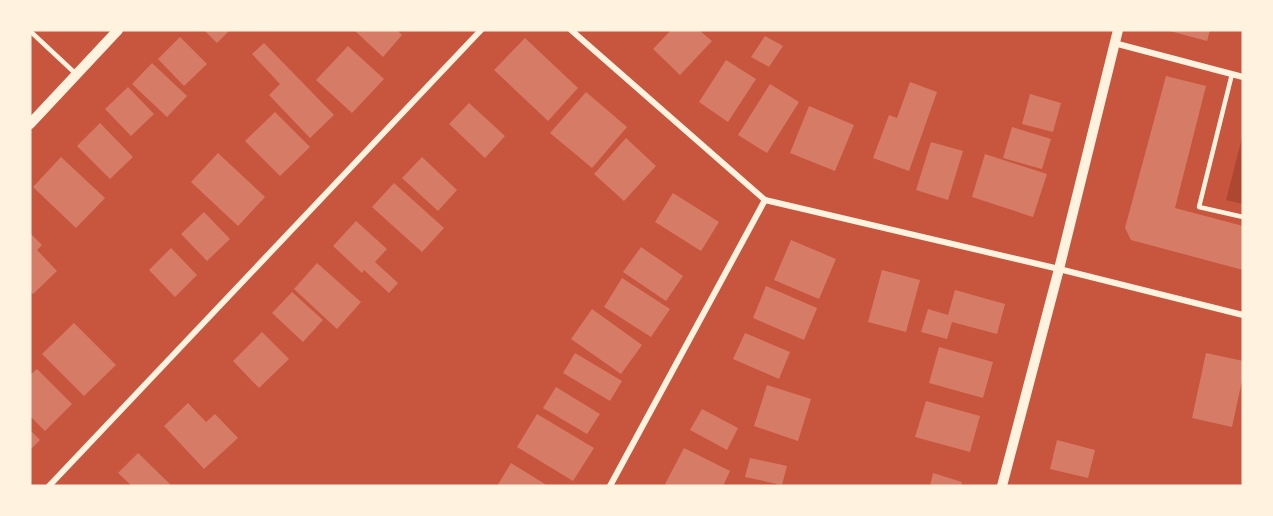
<svg xmlns="http://www.w3.org/2000/svg" width="1273" height="516" viewBox="0 0 1273 516" font-family="'IBM Plex Sans',sans-serif">
<rect width="100%" height="100%" fill="#c8553d"/>
<!-- green -->
<path fill="#ae4732" d="M1243 134V204L1226 200Z"/>
<!-- building -->
<g fill="#d67c66">
<path d="M204 30H230L217 43Z"/>
<path d="M354 30H397L402 35 383 57Z"/>
<path d="M671 30H699L712 41 680 75 653 49Z"/>
<path d="M1166 30H1210L1207 41Z"/>
<path d="M765 36 783 46 769 67 751 57Z"/>
<path d="M180 37 207 64 184 86 158 59Z"/>
<path d="M525 38 578 88 548 121 494 70Z"/>
<path d="M264 43 334 115 310 138 269 95 280 84 252 54Z"/>
<path d="M348 46 384 79 352 113 316 80Z"/>
<path d="M726 60 756 79 728 122 699 102Z"/>
<path d="M152 63 187 96 167 117 132 84Z"/>
<path d="M1166 76 1206 86 1175 208 1243 226V270L1131 240 1125 228Z"/>
<path d="M910 82 937 92 909 171 873 158 889 115 897 118Z"/>
<path d="M770 84 799 102 767 153 738 135Z"/>
<path d="M128 87 154 114 131 136 105 109Z"/>
<path d="M586 92 627 127 592 168 550 133Z"/>
<path d="M1030 94 1061 103 1053 132 1022 124Z"/>
<path d="M469 103 505 136 485 158 449 124Z"/>
<path d="M809 106 854 125 835 171 790 153Z"/>
<path d="M275 112 310 147 280 176 245 141Z"/>
<path d="M100 123 133 157 110 179 77 146Z"/>
<path d="M1012 127 1051 139 1042 169 1003 158Z"/>
<path d="M626 138 656 166 624 201 594 174Z"/>
<path d="M931 142 963 151 948 200 916 190Z"/>
<path d="M218 153 265 197 238 226 191 182Z"/>
<path d="M985 154 1047 174 1033 217 972 197Z"/>
<path d="M61 157 105 198 76 228 33 187Z"/>
<path d="M422 157 457 190 438 211 402 178Z"/>
<path d="M394 183 444 228 422 252 372 207Z"/>
<path d="M673 193 719 222 701 251 655 222Z"/>
<path d="M204 212 230 239 207 261 181 234Z"/>
<path d="M356 221 387 249 375 262 398 283 389 293 364 270 362 273 333 246Z"/>
<path d="M30 233 42 245 37 250 57 271 33 294 30 291Z"/>
<path d="M791 240 836 259 819 299 774 280Z"/>
<path d="M641 247 683 276 666 301 623 272Z"/>
<path d="M171 248 197 275 175 297 149 270Z"/>
<path d="M317 263 361 302 337 329 294 289Z"/>
<path d="M882 270 920 280 906 332 868 322Z"/>
<path d="M622 278 670 309 651 337 604 307Z"/>
<path d="M766 286 817 308 804 340 753 318Z"/>
<path d="M955 290 1005 304 997 334 952 322 947 339 921 332 928 309 948 315Z"/>
<path d="M292 292 323 320 303 342 272 313Z"/>
<path d="M592 309 642 345 621 374 571 339Z"/>
<path d="M74 323 116 365 84 396 42 354Z"/>
<path d="M262 332 289 359 259 388 233 361Z"/>
<path d="M745 333 790 352 779 379 733 359Z"/>
<path d="M939 347 993 362 983 398 929 383Z"/>
<path d="M575 353 622 381 610 401 563 373Z"/>
<path d="M1206 353 1243 361V376L1232 427 1192 418Z"/>
<path d="M37 369 72 404 45 431 30 416V375Z"/>
<path d="M767 385 811 399 798 441 754 426Z"/>
<path d="M556 387 600 414 587 434 543 408Z"/>
<path d="M926 401 980 416 970 452 915 437Z"/>
<path d="M188 403 206 422 215 414 238 438 204 469 164 426Z"/>
<path d="M702 409 738 428 727 450 690 430Z"/>
<path d="M537 414 594 448 573 481 517 447Z"/>
<path d="M30 430 40 440 30 450Z"/>
<path d="M1057 440 1095 450 1088 478 1050 469Z"/>
<path d="M684 448 730 471 723 486H669L665 484Z"/>
<path d="M138 453 172 486H132L118 473Z"/>
<path d="M750 458 787 466 782 485 745 477Z"/>
<path d="M511 463 548 486H497Z"/>
<path d="M933 473 962 482 961 486H930Z"/>
</g>
<g fill="none" stroke-linecap="round" stroke-linejoin="round">
<!-- service -->
<g stroke="#fff3e0" stroke-width="4.5">
<path d="M30 31 76 74"/>
<path d="M1232 74 1199 207 1243 217"/>
</g>
<!-- minor -->
<g stroke="#fff3e0" stroke-width="6">
<path d="M571 30 765 200 1059 269 1243 315"/>
<path d="M1114 43 1243 77"/>
<path d="M49 486 481 30"/>
<path d="M610 486 765 200"/>
</g>
<!-- tertiary -->
<g stroke="#fff3e0" stroke-width="10">
<path d="M30 124 118 30"/>
<path d="M1002 486 1059 269 1118 30"/>
</g>
</g>
<!-- border -->
<rect width="1273" height="516" fill="none" stroke="#fff3e0" stroke-width="63"/>
</svg>
